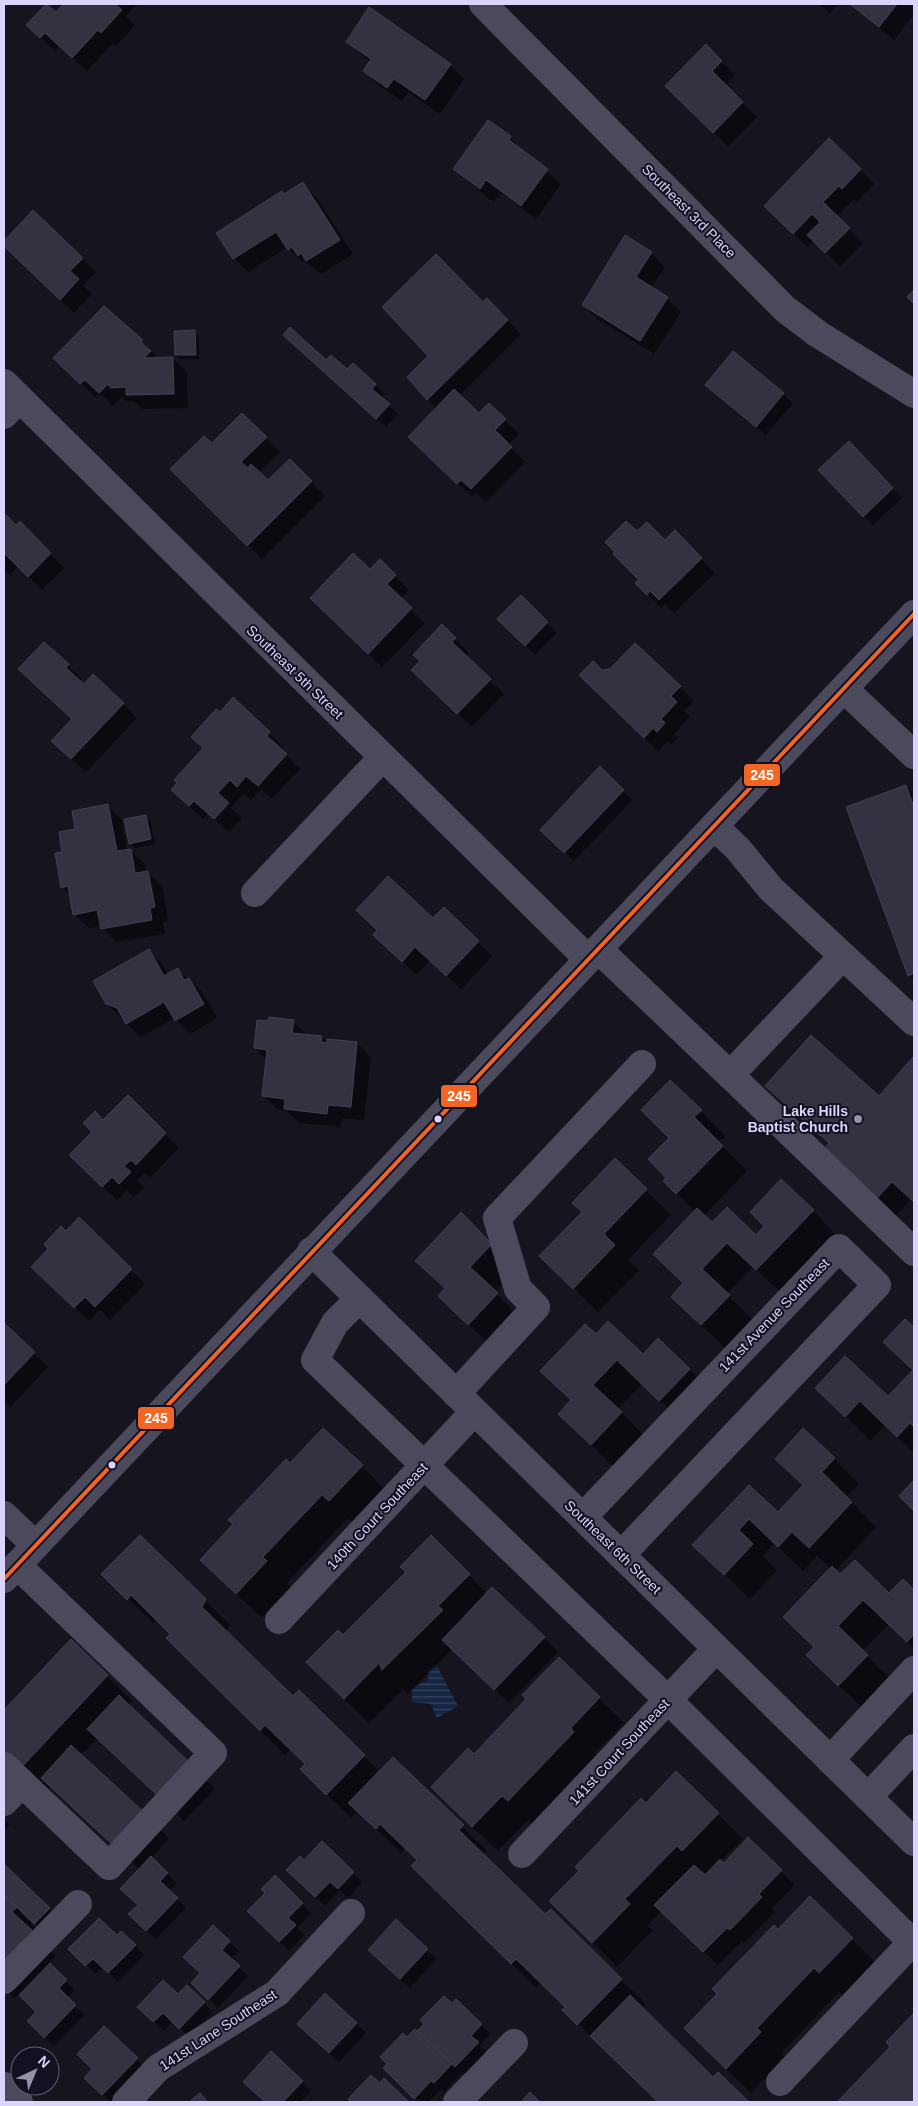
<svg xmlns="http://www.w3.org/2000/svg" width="918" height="2106" viewBox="0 0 918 2106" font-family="Arial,sans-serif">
<defs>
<pattern id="water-rules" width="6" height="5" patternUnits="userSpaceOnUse" patternTransform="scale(1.25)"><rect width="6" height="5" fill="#152643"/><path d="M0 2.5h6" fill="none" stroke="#36455f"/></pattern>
</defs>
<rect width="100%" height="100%" fill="#16141e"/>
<!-- water -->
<path fill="url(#water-rules)" d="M437 1666 458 1706 437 1718 431 1704 412 1702V1688L428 1680V1670Z"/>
<!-- shadow -->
<g fill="#0007" fill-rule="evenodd">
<path d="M65 4H137L126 16 135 25 116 46 113 43 87 71 59 46 55 51 28 25 56 14Z"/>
<path d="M818 4H837L830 13Z"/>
<path d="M852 4H914V14L894 40Z"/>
<path d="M347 42 450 65 464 79 440 114 408 92 402 101 378 85 364 71 370 62Z"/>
<path d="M706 46 735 75 725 86 757 117 728 146 681 100Z"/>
<path d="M510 137 523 152 561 184 536 219 501 193 494 202 468 182 454 169Z"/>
<path d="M829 140 874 184 857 202 854 199 836 217 863 243 840 266 814 240 807 247 766 206Z"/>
<path d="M303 184 317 198 353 254 321 274 305 261 303 263 288 247 248 272 234 258 218 233Z"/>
<path d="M33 212 96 272 83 285 92 294 74 313 4 244Z"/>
<path d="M651 253 665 267 651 288 667 298 681 312 654 354 597 319 583 305Z"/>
<path d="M487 300 521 334 459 396 479 415 489 405 519 434 508 445 525 462 486 502 476 493 472 497 424 451 437 409 428 399Z"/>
<path d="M104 307 142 341 156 355 155 356 157 359 173 358 187 372 188 408 142 409 134 401H127L122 397 113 406 100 393 95 397 55 358Z"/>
<path d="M195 332 199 336V359H180L176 355Z"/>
<path d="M294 344 347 371 353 365 385 394 381 398 398 414 386 427Z"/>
<path d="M706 385 783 394 793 403 766 435Z"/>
<path d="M242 415 280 452 258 473 268 482 290 461 325 496 262 559 172 469 212 445Z"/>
<path d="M858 452 902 498 873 525 864 516Z"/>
<path d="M4 514 16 527 20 523 64 568 42 590 18 566 10 575 4 570Z"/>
<path d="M675 532 715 573 674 613 665 604 661 608 637 583 640 580 637 533 665 541Z"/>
<path d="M380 561 409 590 400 599 425 623 382 667 325 612Z"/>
<path d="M521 597 557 633 535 655 499 619Z"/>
<path d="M442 626 469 653 466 657 504 694 472 727 427 684 422 662Z"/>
<path d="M44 643 82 679 80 682 123 704 137 718 86 772 67 755 73 719Z"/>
<path d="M602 671 680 687 694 701 684 711 690 717 674 734 678 738 671 745 668 741 658 751 581 675Z"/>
<path d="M269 733 283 747 281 750 300 769 272 799 261 789 251 800 244 793 231 808 242 818 229 832 208 814 203 819 187 804Z"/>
<path d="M600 768 632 800 574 861 551 839Z"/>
<path d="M906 786 914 795V981L909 975Z"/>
<path d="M108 806 122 820 127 850H130L145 864 146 872 162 886 168 921 163 922 165 934 116 942 101 926 89 928 74 914 71 896 62 887 64 853 77 830Z"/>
<path d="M146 816 150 820 155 844 135 848 130 843Z"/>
<path d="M444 909 492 956 461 989 430 960 417 975 388 949 379 931 433 920Z"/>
<path d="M148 950 162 964 168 975 177 970 189 979 203 993 217 1018 190 1034 175 1018 141 1037 121 1018 107 1004Z"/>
<path d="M293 1021 307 1035 322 1037 328 1043H357L371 1058 364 1120 342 1118 341 1127 299 1123 287 1111 278 1110 264 1096 267 1060 255 1048Z"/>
<path d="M914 1058V1202L911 1199 895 1217 842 1169 830 1144 767 1086 879 1097Z"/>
<path d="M128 1097 179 1148 150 1178 145 1173 137 1181 144 1187 134 1197 127 1190 117 1200 71 1155Z"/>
<path d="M701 1111 726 1136 718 1142 747 1171 704 1216 712 1224 756 1236 813 1211 837 1236 782 1294 753 1266 727 1294 753 1321 726 1349 697 1321 685 1284 695 1212 665 1181 668 1178 670 1138Z"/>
<path d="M615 1160 671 1215 628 1260 639 1270 598 1312 566 1281 583 1212Z"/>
<path d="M462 1213 499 1250 516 1270 495 1292 522 1319 494 1349 464 1320 446 1289 417 1261Z"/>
<path d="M66 1233 131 1270 145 1284 110 1320 100 1310 89 1321 47 1280Z"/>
<path d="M905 1320 914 1329V1453L885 1425 871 1441 816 1388 888 1398 914 1371 885 1342Z"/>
<path d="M4 1325 48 1367 10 1407 4 1401Z"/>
<path d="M596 1336 643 1356 689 1369 714 1394 685 1424 642 1384 618 1409 646 1438 616 1469 584 1438 572 1401 542 1371Z"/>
<path d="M834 1459 859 1484 846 1497 876 1527 835 1571 840 1576 889 1595 903 1581 914 1591V1649L889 1624 862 1651 891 1680 864 1709 833 1680 815 1648 831 1569 817 1556 803 1571 774 1543 763 1556 777 1570 750 1599 719 1569 749 1487 778 1514Z"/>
<path d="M290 1464 362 1466 386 1491 355 1524 348 1518 287 1583 291 1587 262 1618 226 1584 235 1524Z"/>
<path d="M140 1537 230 1625 226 1632 293 1698 299 1692 380 1772 393 1759 487 1851 483 1855 545 1916 551 1911 646 2004 642 2008 713 2078 718 2074 747 2102H659L564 2010 566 2007 541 1983 537 1988 437 1891 418 1860 406 1848 401 1853 358 1811 351 1818 302 1769 306 1764 291 1749 285 1755 168 1638 172 1634 157 1619 153 1623 103 1574Z"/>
<path d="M431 1537 488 1594 544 1638 558 1652 509 1703 453 1649 408 1694 403 1689 369 1723 308 1662 344 1637 408 1573Z"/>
<path d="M71 1641 132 1701 128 1705 215 1789 184 1821 98 1738 81 1755 169 1838 151 1858 177 1883 169 1891 186 1908 156 1939 130 1914 139 1905 140 1870 51 1786 43 1795 4 1757V1712Z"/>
<path d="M559 1659 624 1723 594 1754 598 1757 533 1825 528 1820 498 1851 457 1812 474 1755 527 1699Z"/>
<path d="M676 1773 743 1839 721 1861 724 1864 748 1839 795 1885 772 1908 775 1912 744 1943 742 1941 718 1965 662 1911 648 1925 653 1930 617 1967 551 1901ZM702 1870 707 1874 705 1877 700 1872Z"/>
<path d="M4 1818 10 1825 4 1831Z"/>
<path d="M4 1866 53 1913 39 1927 22 1911 21 1913 40 1932 36 1936 56 1956 48 1964 75 1990 67 1998 84 2015 54 2046 28 2021 37 2012 19 1994 15 1999 4 1989Z"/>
<path d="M353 1873 362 1882 348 1898 340 1890 325 1906 297 1879Z"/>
<path d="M275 1877 311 1913 297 1928 304 1935 289 1951 249 1911 267 1893Z"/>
<path d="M810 1898 877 1964 845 1997 839 1992 781 2053 785 2058 751 2093 710 2053 778 1931Z"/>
<path d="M213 1927 239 1951 231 1960 248 1976 218 2008 192 1983 201 1973Z"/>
<path d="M121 1932 144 1955 118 1982 103 1967 96 1974 70 1949 117 1937Z"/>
<path d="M427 1950 436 1959 410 1988 379 1959Z"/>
<path d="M187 1987 213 2012 189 2037 173 2021 164 2031 148 2016 178 1996Z"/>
<path d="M325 1995 366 2033 339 2062 308 2033Z"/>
<path d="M456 2001 491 2034 480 2045 487 2052 465 2075 462 2073 444 2092 441 2089 429 2102H420L394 2078 407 2039Z"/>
<path d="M914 2015V2102H838L892 2047 887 2042Z"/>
<path d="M104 2028 146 2069 114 2102H111L85 2078 94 2069Z"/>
<path d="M384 2080 407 2102H353L350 2099 380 2085Z"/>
<path d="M302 2082 311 2091 301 2102H266L254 2091Z"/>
</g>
<!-- building -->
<g fill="#343240" stroke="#434051">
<path d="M46 4 56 12 64 4H115L122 10 101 33 98 30 72 58 45 33 40 38 26 25Z"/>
<path d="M850 4H897L879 27Z"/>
<path d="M369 7 451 64 425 100 394 79 387 88 363 71 371 59 346 42Z"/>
<path d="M706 44 722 61 712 71 743 102 713 133 665 86Z"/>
<path d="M488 120 511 136 509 140 548 169 521 206 486 180 480 189 453 169Z"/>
<path d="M829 138 861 169 842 189 839 186 823 202 850 228 825 253 807 235 820 222 812 214 793 234 764 206Z"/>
<path d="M303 182 340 240 306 261 301 253 298 256 292 247 288 250 276 232 233 259 216 233 282 191 284 194Z"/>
<path d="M33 210 83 258 70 271 79 279 60 300 4 246V241Z"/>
<path d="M625 235 652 252 636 277 668 297 640 341 582 305Z"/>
<path d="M436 254 483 302 487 298 508 320 427 400 407 377 428 356 382 307Z"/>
<path d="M914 290V304L907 297Z"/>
<path d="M104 306 143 340 141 342 151 351 144 358 173 357 174 394 126 395V387L111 388 108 384 99 393 85 380 80 384 53 358Z"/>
<path d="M290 327 326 360 331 355 347 369 353 363 376 384 372 389 390 404 376 419 283 335Z"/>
<path d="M195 330 196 355H175L174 331Z"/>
<path d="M733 351 784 393 756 427 705 385Z"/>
<path d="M454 389 479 413 489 403 506 419 495 430 512 447 471 489 461 480 457 484 408 437Z"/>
<path d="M242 413 267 437 241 462 248 468 251 464 268 480 290 459 312 481 247 546 170 469 204 436 212 443Z"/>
<path d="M849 441 893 488 863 517 818 470Z"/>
<path d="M4 513 16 525 20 521 51 553 28 577 4 553Z"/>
<path d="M626 521 637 531 647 522 665 540 675 530 702 558 659 600 650 591 647 595 635 583 639 580 613 554 615 552 605 542Z"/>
<path d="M353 553 370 569 380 559 396 575 387 584 412 608 368 654 310 598Z"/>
<path d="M521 595 548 622 525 646 497 619Z"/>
<path d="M442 624 456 638 452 642 491 679 457 714 411 670 420 661 413 655Z"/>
<path d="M44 642 69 664 66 668 84 684 93 674 124 703 71 759 51 741 72 719 18 669Z"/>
<path d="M635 643 681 686 671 696 677 702 661 719 665 723 657 732 653 728 644 738 579 675 593 661 602 670 610 669Z"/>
<path d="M233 697 270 732 267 736 287 754 258 786 246 776 237 787 230 780 218 793 229 803 214 819 194 801 189 806 171 790 177 783 174 780 203 748 191 737 216 709 220 712Z"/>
<path d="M600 766 624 790 564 853 540 830Z"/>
<path d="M906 785 914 807V973L908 976 846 807Z"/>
<path d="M108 804 117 851 131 849 135 873 148 871 155 907 150 908 152 920 101 929 97 910 73 915 68 886 61 888 55 853 62 852 59 832 75 829 72 811Z"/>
<path d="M146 815 151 839 129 844 124 819Z"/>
<path d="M388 876 433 918 444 907 479 941 446 976 415 947 402 962 373 935 377 930 356 910Z"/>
<path d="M149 949 164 976 178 968 184 980 189 978 204 1004 175 1021 164 1002 126 1024 117 1008 106 1004 93 981Z"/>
<path d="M269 1017 294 1020 292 1033 322 1036 321 1042 327 1043V1039L357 1042 351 1107 328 1105 327 1114 284 1109 285 1099 262 1096 267 1050 254 1048 257 1020 268 1021Z"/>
<path d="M811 1035 879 1096 914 1056V1202L892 1182 876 1199 822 1151 829 1143 765 1086Z"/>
<path d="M670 1080 702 1110 694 1117 723 1146 676 1194 663 1181 666 1178 648 1159 669 1138 641 1110Z"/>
<path d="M128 1095 166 1133 136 1165 131 1160 124 1166 131 1172 119 1184 112 1177 102 1187 69 1155 92 1132 83 1123 95 1111 103 1120Z"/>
<path d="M615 1158 647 1189 604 1234 615 1245 573 1289 539 1256 582 1212 572 1203Z"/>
<path d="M781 1179 814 1210 756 1270 727 1243 702 1269 730 1295 701 1325 671 1297 683 1283 653 1254 697 1208 712 1222 727 1207 756 1235 764 1226 750 1212Z"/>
<path d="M461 1212 492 1244 470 1267 498 1293 468 1325 438 1296 445 1288 415 1261Z"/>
<path d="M79 1217 132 1269 95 1307 85 1297 74 1308 31 1267 48 1249 44 1244 61 1226 66 1231Z"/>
<path d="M905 1319 914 1327V1427L910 1423 897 1437 860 1401 845 1417 815 1388 845 1356 888 1396 913 1370 883 1342Z"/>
<path d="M608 1321 643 1354 658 1338 690 1369 659 1401 617 1360 593 1385 622 1412 591 1445 558 1414 571 1400 540 1371 585 1324 596 1334Z"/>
<path d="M4 1323 35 1352 4 1385Z"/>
<path d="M323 1428 363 1465 329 1501 322 1495 263 1557 267 1561 236 1594 200 1560 233 1524 228 1520 286 1459 290 1463Z"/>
<path d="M803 1428 835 1458 822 1472 852 1502 809 1548 792 1532 778 1547 749 1519 739 1530 753 1544 724 1575 692 1545 749 1485 778 1512 803 1485 775 1459Z"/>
<path d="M914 1480V1511L899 1496Z"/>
<path d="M140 1535 206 1599 202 1607 293 1696 299 1690 365 1755 326 1795 300 1769 305 1764 265 1725 260 1731 166 1638 170 1634 131 1595 127 1600 101 1574Z"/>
<path d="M431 1535 470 1574 438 1606 443 1610 382 1670 379 1663 344 1699 306 1662 338 1630 343 1635 406 1572 400 1567Z"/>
<path d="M855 1560 889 1593 903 1579 914 1590V1634L907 1642 863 1600 838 1626 868 1655 838 1686 806 1655 814 1647 783 1617 832 1566 840 1574Z"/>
<path d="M492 1587 545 1637 494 1690 442 1640Z"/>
<path d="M71 1639 108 1675 18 1771 4 1758V1710Z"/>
<path d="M559 1657 600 1697 571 1728 574 1732 508 1801 502 1796 472 1827 431 1787 468 1748 474 1754 526 1699 522 1695Z"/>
<path d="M119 1695 191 1764 159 1797 87 1729Z"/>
<path d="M71 1745 145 1813 114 1846 41 1778Z"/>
<path d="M393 1757 464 1825 459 1830 545 1914 551 1909 622 1979 577 2025 562 2010 565 2007 516 1959 511 1964 411 1866 417 1860 380 1824 376 1829 348 1803Z"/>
<path d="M676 1771 719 1813 682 1851 677 1846 625 1899 630 1904 592 1943 549 1901 579 1871 575 1867 641 1798 646 1803Z"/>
<path d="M748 1837 782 1870 759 1894 762 1897 730 1930 727 1928 703 1952 654 1905 694 1865 705 1875 720 1859 724 1863Z"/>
<path d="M322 1841 354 1872 338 1889 330 1882 315 1897 286 1870 300 1856 304 1860Z"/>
<path d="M151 1856 168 1873 160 1881 178 1898 146 1931 128 1914 138 1905 120 1889Z"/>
<path d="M4 1864 50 1908 34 1924 4 1895Z"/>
<path d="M275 1875 303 1903 288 1918 296 1925 279 1942 247 1911 265 1893 261 1889Z"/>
<path d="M4 1895 17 1907 12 1912 32 1930 4 1960Z"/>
<path d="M810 1896 853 1938 819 1973 814 1968 757 2028 761 2032 726 2069 684 2028 717 1994 712 1989 774 1925 778 1929Z"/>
<path d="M99 1918 117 1935 121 1931 136 1945 108 1973 93 1959 85 1966 68 1949Z"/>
<path d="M396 1919 428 1949 400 1979 368 1950Z"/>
<path d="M213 1925 230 1941 222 1950 240 1966 208 2000 191 1983 200 1973 183 1957Z"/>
<path d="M50 1963 67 1980 59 1988 76 2005 44 2038 27 2021 36 2012 19 1995Z"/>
<path d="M163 1980 178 1994 187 1985 205 2002 179 2029 163 2013 153 2022 137 2007Z"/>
<path d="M325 1993 357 2023 329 2053 297 2024Z"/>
<path d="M630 1995 713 2077 718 2072 749 2102H658L590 2036Z"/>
<path d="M444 1996 452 2003 456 1999 482 2024 471 2036 479 2042 455 2067 417 2031 424 2024 420 2020Z"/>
<path d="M914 2013V2102H837L890 2047 886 2042Z"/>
<path d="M104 2026 138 2058 102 2095 84 2078 92 2069 77 2054Z"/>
<path d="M415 2029 452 2064 434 2083 431 2081 414 2099 383 2068 387 2064 380 2057 403 2033 407 2037Z"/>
<path d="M271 2051 303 2081 283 2102H265L243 2082Z"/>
<path d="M371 2075 380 2083 384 2078 409 2102H351L348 2099Z"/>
<path d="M530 2092 540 2102H521Z"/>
<path d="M200 2093 208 2102H189Z"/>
</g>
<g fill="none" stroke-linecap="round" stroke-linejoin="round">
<!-- minor -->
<g stroke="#4b4a5d" stroke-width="28">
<path d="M483 4 785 309 818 334 914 394"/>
<path d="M4 383 588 959"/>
<path d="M4 415 19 399"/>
<path d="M844 689 914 755"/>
<path d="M714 826 738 849 771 889 914 1022"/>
<path d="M255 893 383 757"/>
<path d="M598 949 730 1075"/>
<path d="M843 956 730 1075 914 1252"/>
<path d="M311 1251 914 1842"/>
<path d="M359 1299 335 1323 315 1360 668 1700 914 1944"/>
<path d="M456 1394 536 1307 518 1289 497 1218 642 1064"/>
<path d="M4 1515 35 1545"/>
<path d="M583 1517 839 1248 877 1285 621 1555"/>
<path d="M4 1579 914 614"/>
<path d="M279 1620 474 1412"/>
<path d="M830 1760 914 1670"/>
<path d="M4 1766 109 1866 213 1753 17 1565"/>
<path d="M868 1797 914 1748"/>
<path d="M4 1802 22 1783"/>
<path d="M522 1854 716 1649"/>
<path d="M4 1980 78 1904"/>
<path d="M780 2082 914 1940"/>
<path d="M4 2086 19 2102"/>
<path d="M126 2102 158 2068 277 1993 351 1913"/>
<path d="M457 2102 514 2043"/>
</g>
<defs>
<path id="bus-1" d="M4 1579 914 614"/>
</defs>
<!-- bus-1 casing -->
<use href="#bus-1" stroke="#131022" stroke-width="8"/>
<!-- bus-1 -->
<use href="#bus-1" stroke="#f26522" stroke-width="4"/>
</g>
<!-- markers -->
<g fill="#dad5fa" stroke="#131022" stroke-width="2">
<circle cx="438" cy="1119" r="4.5"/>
<circle cx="112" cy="1465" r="4.5"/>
</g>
<circle fill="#9591ad" stroke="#131022" stroke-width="2" cx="858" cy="1119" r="5"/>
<g text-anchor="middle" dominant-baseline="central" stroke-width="4" stroke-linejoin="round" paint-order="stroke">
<!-- street labels -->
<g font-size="14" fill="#dad5fa" stroke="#131022">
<text transform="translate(689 211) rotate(45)">Southeast 3rd Place</text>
<text transform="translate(295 672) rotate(44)">Southeast 5th Street</text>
<text transform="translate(774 1315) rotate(-46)">141st Avenue Southeast</text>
<text transform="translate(377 1516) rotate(-47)">140th Court Southeast</text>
<text transform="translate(613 1547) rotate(44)">Southeast 6th Street</text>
<text transform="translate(619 1752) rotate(-47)">141st Court Southeast</text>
<text transform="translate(218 2030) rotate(-33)">141st Lane Southeast</text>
</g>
<!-- poi labels -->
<g font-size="14" font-weight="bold" fill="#dad5fa" stroke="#131022" text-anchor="end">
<text x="848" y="1111">Lake Hills<tspan x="848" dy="16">Baptist Church</tspan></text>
</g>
</g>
<g stroke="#131022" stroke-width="2">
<rect x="743" y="763" width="38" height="24" rx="5" fill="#f26522"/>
<rect x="440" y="1084" width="38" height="24" rx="5" fill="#f26522"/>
<rect x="137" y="1406" width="38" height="24" rx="5" fill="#f26522"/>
</g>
<g font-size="14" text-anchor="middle" font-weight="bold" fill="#fff">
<text x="762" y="780">245</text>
<text x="459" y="1101">245</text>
<text x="156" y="1423">245</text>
</g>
<!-- border -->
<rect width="918" height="2106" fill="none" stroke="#dad5fa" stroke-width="10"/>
<!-- north arrow -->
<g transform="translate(35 2071) rotate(44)"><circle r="24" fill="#131022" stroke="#635f78"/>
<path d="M0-4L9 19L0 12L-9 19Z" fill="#9591ad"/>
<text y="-8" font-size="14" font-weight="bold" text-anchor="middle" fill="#dad5fa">N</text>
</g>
</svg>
